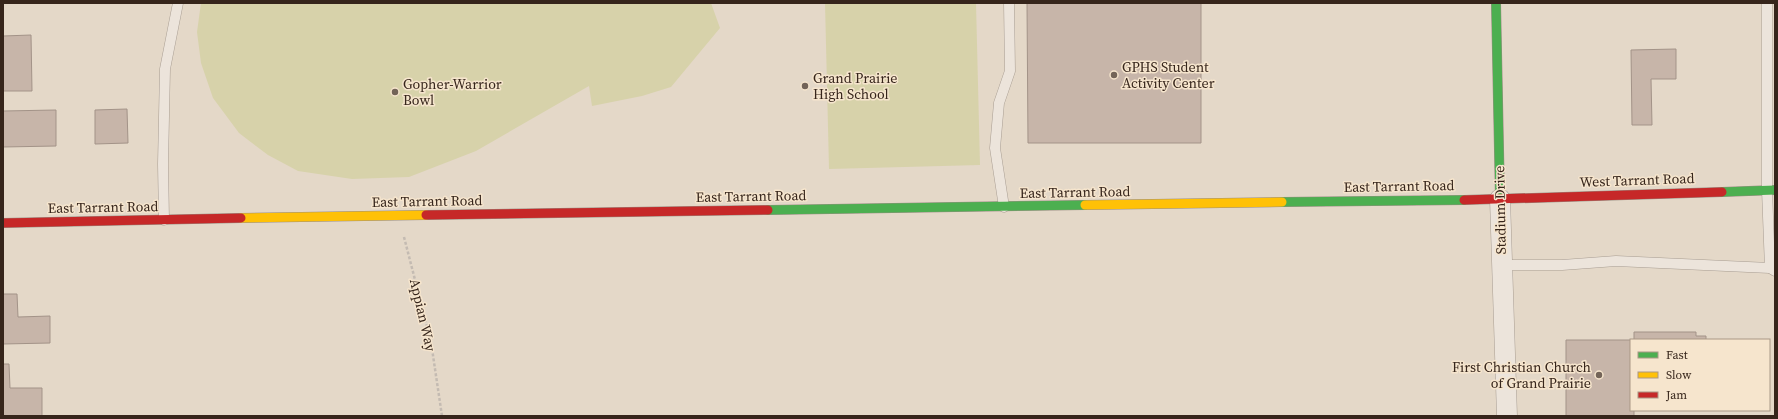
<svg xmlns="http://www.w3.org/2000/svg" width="1778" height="419" viewBox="0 0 1778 419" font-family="'Source Serif 4',serif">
<rect width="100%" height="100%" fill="#e4d8c8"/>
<!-- green -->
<g fill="#d7d2aa">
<path d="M201 3H711L720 28 671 87 642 96 592 106 589 86 476 151 409 177 352 179 298 171 268 155 239 133 213 98 201 63 197 32Z"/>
<path d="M825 3H976L980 165 829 169Z"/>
</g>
<!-- building -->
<g fill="#c7b5a9" stroke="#a39388">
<path d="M1027 3H1201V143H1028Z"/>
<path d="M31 35 32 91H3V36Z"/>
<path d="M1676 49V79H1651L1652 125H1632L1631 50Z"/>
<path d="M127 109 128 143 95 144V110Z"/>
<path d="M56 110V146L3 147V111Z"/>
<path d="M3 294H17L18 317 50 316V343L3 344Z"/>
<path d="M1634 332H1696V336H1706V340H1631V410H1634V416H1566V340H1634Z"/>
<path d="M3 364H9L10 388H42V416H3Z"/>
</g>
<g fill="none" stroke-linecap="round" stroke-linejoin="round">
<defs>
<g id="lane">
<path d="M1767 3V190L1770 268"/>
<path d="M1004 207 995 148 999 103 1010 71 1009 3"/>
<path d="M164 220 163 164 165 69 178 3"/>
<path d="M1501 265H1562L1616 261 1770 268 1775 271"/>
</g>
<path id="street" d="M1500 199 1507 416"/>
<g id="fast">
<path d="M1496 3 1500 199"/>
<path d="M1722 192 1775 190"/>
<path d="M1282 202 1464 200"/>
<path d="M768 210 1085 205"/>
</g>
<g id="slow">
<path d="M1085 205 1282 202"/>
<path d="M241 218 426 215"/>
</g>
<g id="jam">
<path d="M1464 200 1722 192"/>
<path d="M426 215 768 210"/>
<path d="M3 223 241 218"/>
</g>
</defs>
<!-- lane casing -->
<use href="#lane" stroke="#a89d92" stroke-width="11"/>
<!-- street casing -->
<use href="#street" stroke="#a89d92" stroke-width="21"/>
<!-- fast casing -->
<use href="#fast" stroke="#988d82" stroke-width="10"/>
<!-- slow casing -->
<use href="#slow" stroke="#988d82" stroke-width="10"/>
<!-- jam casing -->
<use href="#jam" stroke="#988d82" stroke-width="10"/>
<!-- path -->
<path stroke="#c4bbb2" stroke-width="2.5" stroke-dasharray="3 2" stroke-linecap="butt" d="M404 237 431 342 442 416"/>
<!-- lane -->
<use href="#lane" stroke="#ece4db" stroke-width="10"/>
<!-- street -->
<use href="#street" stroke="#ece4db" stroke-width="20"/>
<!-- fast -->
<use href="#fast" stroke="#4caf50" stroke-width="9"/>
<!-- slow -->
<use href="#slow" stroke="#ffc107" stroke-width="9"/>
<!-- jam -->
<use href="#jam" stroke="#c62828" stroke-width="9"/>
</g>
<!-- markers -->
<g fill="#736458" stroke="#f6e5cd" stroke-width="1.5">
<circle cx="1114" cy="75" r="4"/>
<circle cx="805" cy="86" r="4"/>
<circle cx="395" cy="92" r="4"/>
<circle cx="1599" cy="375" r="4"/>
</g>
<g text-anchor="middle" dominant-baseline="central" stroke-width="3" stroke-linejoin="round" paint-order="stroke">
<!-- poi labels -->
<g font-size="14" fill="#36251b" stroke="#f6e5cd" text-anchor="start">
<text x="1122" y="67">GPHS Student<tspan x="1122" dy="16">Activity Center</tspan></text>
<text x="813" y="78">Grand Prairie<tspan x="813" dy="16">High School</tspan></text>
<text x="403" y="84">Gopher-Warrior<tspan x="403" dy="16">Bowl</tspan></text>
<text x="1591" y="367" text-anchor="end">First Christian Church<tspan x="1591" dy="16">of Grand Prairie</tspan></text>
</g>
<!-- street labels -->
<g font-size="14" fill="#36251b" stroke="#f6e5cd">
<text transform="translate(1637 180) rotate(-2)">West Tarrant Road</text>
<text transform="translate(1399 186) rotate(-1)">East Tarrant Road</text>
<text transform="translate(1075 192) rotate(-1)">East Tarrant Road</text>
<text transform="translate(751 196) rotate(-1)">East Tarrant Road</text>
<text transform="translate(427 201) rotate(-1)">East Tarrant Road</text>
<text transform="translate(103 207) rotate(-1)">East Tarrant Road</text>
<text transform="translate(1500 210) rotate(-91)">Stadium Drive</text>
<text transform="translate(423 315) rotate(77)">Appian Way</text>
</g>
</g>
<!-- border -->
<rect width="1778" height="419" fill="none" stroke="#36251b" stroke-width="8"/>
<!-- legend -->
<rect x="1630" y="339" width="140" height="72" fill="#f6e5cd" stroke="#a99886"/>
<rect x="1638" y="352" width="20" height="6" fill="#4caf50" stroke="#a99886"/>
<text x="1666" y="359" font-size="12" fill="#36251b">Fast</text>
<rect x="1638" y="372" width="20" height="6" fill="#ffc107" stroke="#a99886"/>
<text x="1666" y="379" font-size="12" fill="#36251b">Slow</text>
<rect x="1638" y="392" width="20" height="6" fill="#c62828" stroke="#a99886"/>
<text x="1666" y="399" font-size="12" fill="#36251b">Jam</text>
</svg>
